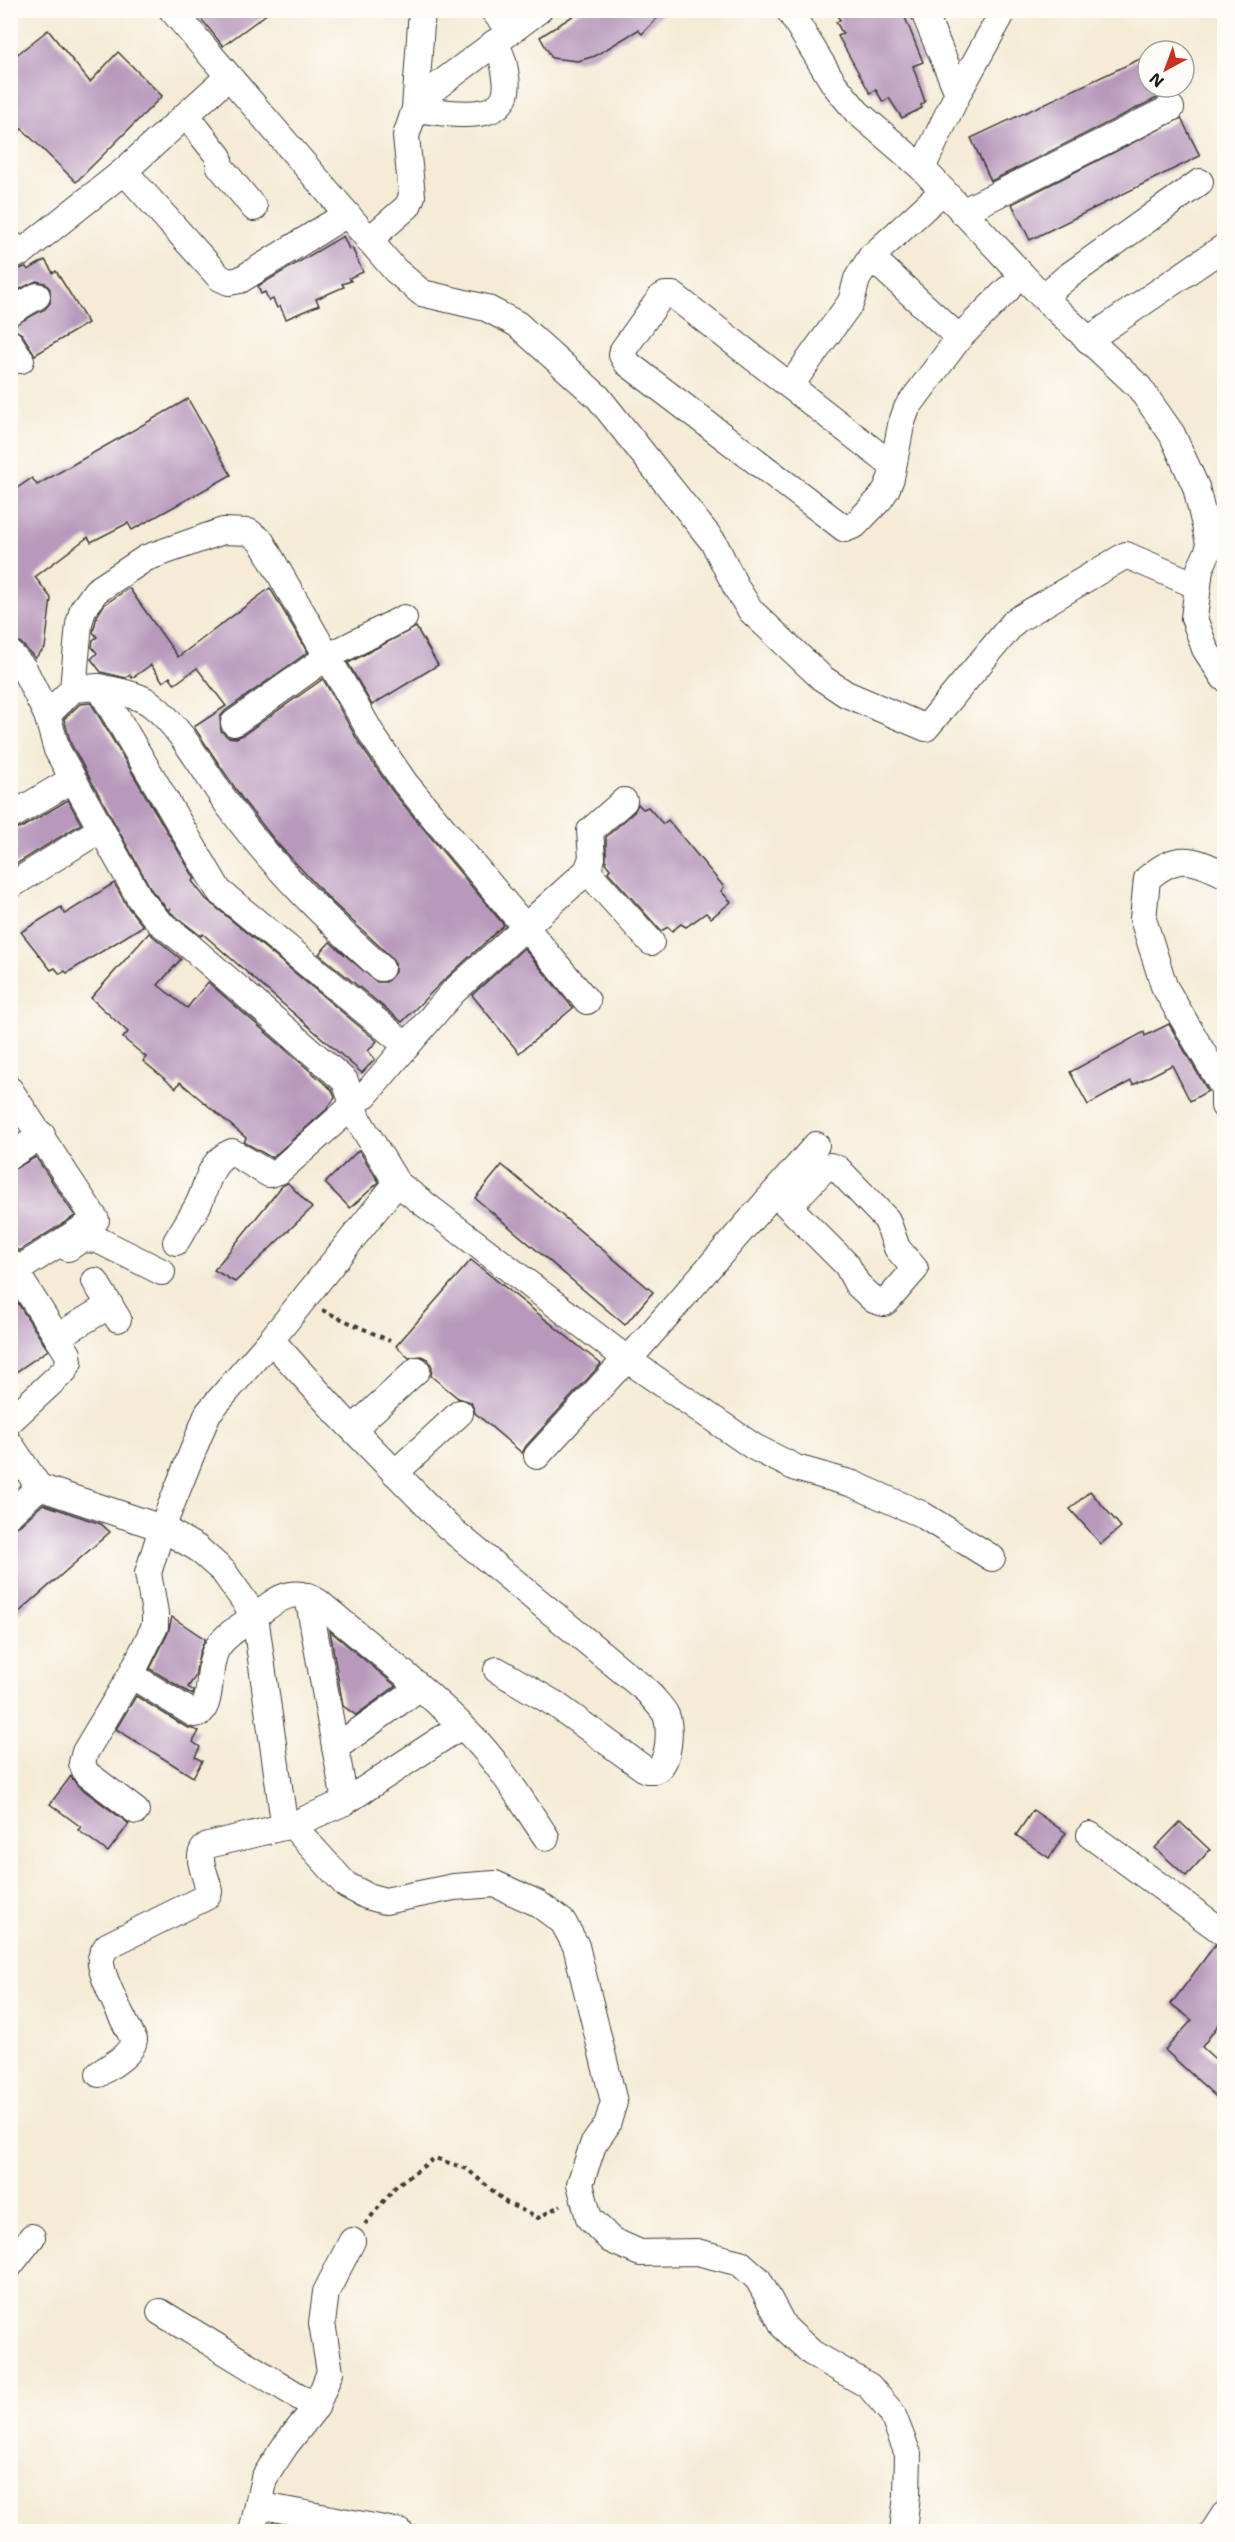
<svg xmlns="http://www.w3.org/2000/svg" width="1235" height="2542" viewBox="0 0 1235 2542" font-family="'Shantell Sans',sans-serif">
<rect width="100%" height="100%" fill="#fdfcf7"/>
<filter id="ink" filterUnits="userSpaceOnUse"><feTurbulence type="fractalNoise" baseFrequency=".0167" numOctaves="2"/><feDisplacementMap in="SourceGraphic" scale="12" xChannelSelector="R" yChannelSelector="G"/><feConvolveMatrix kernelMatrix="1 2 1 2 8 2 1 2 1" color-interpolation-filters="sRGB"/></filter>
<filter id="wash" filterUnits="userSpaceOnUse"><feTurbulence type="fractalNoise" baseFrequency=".008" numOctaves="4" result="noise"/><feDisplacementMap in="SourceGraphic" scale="24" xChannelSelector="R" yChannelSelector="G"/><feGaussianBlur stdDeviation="1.35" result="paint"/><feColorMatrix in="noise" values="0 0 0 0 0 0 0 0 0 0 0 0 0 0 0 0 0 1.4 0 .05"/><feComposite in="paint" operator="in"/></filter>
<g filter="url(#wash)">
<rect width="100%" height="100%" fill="#f5ebd6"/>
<g id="blocks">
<!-- building -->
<g fill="#b899bc">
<path d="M194 10H272L223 46Z"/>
<path d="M582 10H665L642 34 638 30 595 56 578 61 552 58 540 37Z"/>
<path d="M834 10H902L923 62 913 66 925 102 921 105 922 108 902 118 889 98 883 102 876 90 870 93 838 36 843 34 836 22 840 20Z"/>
<path d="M48 30 90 82 118 52 162 96 76 182 22 129 10 138V60Z"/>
<path d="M1142 58 1148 70V87H1156L1161 96 991 181 971 138Z"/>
<path d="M1181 118 1200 156 1030 240 1012 204Z"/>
<path d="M343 236 349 249 352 248 363 272 349 278 351 281 342 284 344 287 316 299 319 305 286 319 280 306 277 308 273 299 269 301 265 292 261 294 258 286Z"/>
<path d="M45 260 53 273 56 271 88 323 35 355 22 334 10 327 45 309 50 303V289L45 283 36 281 10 294V274L22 268 26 267 28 270Z"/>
<path d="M188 399 231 475 132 530 128 523 91 542 88 537 35 577 51 598 45 648 35 658 21 643 10 638V493L32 478 37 485Z"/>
<path d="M129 588 178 657 270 588 308 652 225 711 220 717 221 731 228 737 236 738 243 735 323 679 361 746 393 792 504 925 442 982 402 1022 319 954 330 942 377 982H386L395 972V964L391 957 331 901 276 842 243 800 194 727 226 706 197 668 175 684 170 677 163 682 151 665 132 678 130 675 126 678 101 672 91 659 97 653 92 647 93 640 97 637 93 632 97 616 104 605Z"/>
<path d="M416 627 438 665 372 705 348 663Z"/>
<path d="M91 703 195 879 192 881 206 899 377 1041 368 1051 375 1059 362 1073 203 934 201 936 169 911 171 908 168 910 152 891 71 744 64 719 80 704Z"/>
<path d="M68 800 81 824 10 868V829L21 828Z"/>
<path d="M638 804 643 809 648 807 663 824 668 820 724 887 721 891 731 902 711 918 706 913 686 927 681 924 672 931 668 927 661 931 608 872 610 869 606 864V837L634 812Z"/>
<path d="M114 883 127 906 143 926 67 973 65 971 60 974 55 968 51 970 21 932 61 907 65 914Z"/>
<path d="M149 933 181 959 158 985 187 1008 208 982 332 1090 335 1098 326 1110 272 1158 244 1142 246 1138 180 1082 176 1088 143 1061 146 1057 123 1038 128 1032 91 998Z"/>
<path d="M524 948 573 1008 519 1053 472 995Z"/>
<path d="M1169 1024 1208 1091 1190 1101 1172 1065 1133 1085 1131 1081 1088 1105 1070 1072 1144 1032 1145 1036Z"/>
<path d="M359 1150 379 1182 350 1208 325 1183Z"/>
<path d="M36 1157 75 1216 19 1251 10 1244V1171Z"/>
<path d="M502 1165 653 1292 625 1325 475 1198Z"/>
<path d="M288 1183 312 1208 235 1282 214 1270 282 1186Z"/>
<path d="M471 1260 601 1364 526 1446 522 1453 475 1413 471 1402 458 1398 431 1376 432 1367 428 1359 421 1356 409 1358 396 1346Z"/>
<path d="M14 1297 48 1350 10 1376V1299Z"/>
<path d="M1090 1491 1121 1527 1101 1544 1070 1509Z"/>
<path d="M43 1504 101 1524 110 1532 10 1620V1529L20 1525Z"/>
<path d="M172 1617 205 1639 199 1654 195 1677 188 1687 194 1691 193 1695 150 1669 168 1633Z"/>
<path d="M330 1631 396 1686 356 1715 343 1706Z"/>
<path d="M136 1696 186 1727 199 1731 193 1742 200 1747 195 1757 202 1761 193 1777 116 1729Z"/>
<path d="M71 1776 77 1785 129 1824 108 1852 78 1830 81 1827 50 1804Z"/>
<path d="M1033 1810 1066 1833 1049 1858 1016 1835Z"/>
<path d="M1180 1822 1210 1850 1186 1876 1155 1848Z"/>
<path d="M1215 1945 1224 1948V2017L1202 2047 1224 2067V2104L1165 2050 1192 2020 1171 2004Z"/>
</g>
</g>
</g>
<g filter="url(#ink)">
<use href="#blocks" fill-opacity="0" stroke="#3d3b38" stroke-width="1.5"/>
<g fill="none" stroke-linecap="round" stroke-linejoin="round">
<defs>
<g id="minor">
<path d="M172 10 395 270 422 293 486 308 517 324 598 397 714 543 737 589 751 611 822 678 846 694 926 728 1015 621 1126 555 1198 586"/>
<path d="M422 10 415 109C445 112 514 129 506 77 504 63 502 54 494 43"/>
<path d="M493 10 510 31"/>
<path d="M789 10 834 84 857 112 922 168 1043 297 1139 387 1172 434 1196 487 1210 547 1200 569 1194 618 1205 649 1224 678"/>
<path d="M923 10 958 93"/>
<path d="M186 115 219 157V165L254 208"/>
<path d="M922 168 958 93 1004 10"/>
<path d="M124 171 220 278 229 282 240 280 347 214"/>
<path d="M962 212 1171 108"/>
<path d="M369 240 408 206 412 196 406 136 415 109 432 90 539 10"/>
<path d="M10 243 21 253 124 171 228 77"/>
<path d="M871 257 959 338"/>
<path d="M1043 297 1067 277 1200 182"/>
<path d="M10 312 37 296"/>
<path d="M1088 340 1224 247"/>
<path d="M10 343 21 360"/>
<path d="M790 386 851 302 857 279 871 257 942 192"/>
<path d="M893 466 673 295H665L660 298 623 350 622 355 627 363 845 529 855 525 880 499 886 490 891 478 901 425 907 408 959 338 1008 289"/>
<path d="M10 653 24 669 47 715 57 750 140 899 159 922 185 942 345 1081 359 1121 397 1183 628 1360 754 1447 796 1468 853 1484 921 1514 992 1558"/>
<path d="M99 687C115 691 138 694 151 704 181 726 208 778 231 809 274 868 326 919 381 968"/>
<path d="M73 689 99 687 219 891 407 1046"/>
<path d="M47 715 73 689 79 624 83 609 96 591 146 558 223 531 249 532 261 541 374 738 405 783 587 1001"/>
<path d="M234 723 327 657 404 618"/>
<path d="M13 815 73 779"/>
<path d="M587 871 651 942"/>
<path d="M1224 874C1192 858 1176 853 1147 879L1143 919 1164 986 1224 1089V1106"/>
<path d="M10 886 101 829"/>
<path d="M10 1090 96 1220 16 1271"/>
<path d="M10 1156 42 1135"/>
<path d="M397 1183 271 1340 208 1413 162 1528 197 1548 223 1571 255 1616C276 1600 292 1585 318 1602 369 1645 423 1686 470 1734 500 1764 522 1802 546 1837"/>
<path d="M775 1193 847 1265 857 1284 874 1300 884 1303 888 1300 915 1269 897 1248 887 1220 838 1169 830 1166 824 1169 789 1206"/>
<path d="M176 1242C183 1230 191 1218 198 1205 208 1185 208 1162 232 1152L269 1174 279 1171 366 1094 453 992 587 871 592 858 590 831 624 801"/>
<path d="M68 1248 82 1239 98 1240 162 1272"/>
<path d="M10 1263 68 1354 69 1362 65 1370 10 1421"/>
<path d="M95 1281 118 1319"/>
<path d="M57 1337 110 1305"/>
<path d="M271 1340 339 1415 447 1526 648 1692C653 1699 662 1707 666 1715 671 1727 670 1765 655 1770 655 1770 646 1770 646 1770L555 1704 497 1670"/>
<path d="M353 1429 417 1370"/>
<path d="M10 1444 39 1487 162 1528 148 1573 155 1613V1626L131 1675 85 1752 82 1763 86 1773 136 1811"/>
<path d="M537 1456 615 1371 628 1360 816 1145"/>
<path d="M395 1473 460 1413"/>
<path d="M10 1514 39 1487"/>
<path d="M308 1596 345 1802"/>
<path d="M131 1675 194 1714 200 1713C213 1702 207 1667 216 1650 224 1635 242 1626 255 1616L283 1815 346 1885 367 1896 385 1901 454 1887 495 1884 537 1903 563 1922 576 1946 614 2102 607 2125 593 2145 580 2184 589 2218 611 2240 640 2253 697 2252 740 2263 758 2279 784 2327 812 2353 869 2386 892 2413 908 2454 907 2495 903 2532"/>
<path d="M335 1748 419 1688"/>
<path d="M1090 1835 1224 1933"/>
<path d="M99 2074C111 2065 131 2056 134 2040 125 2023 103 1981 101 1964 100 1957 103 1952 107 1946L206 1897 209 1892C208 1876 192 1856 208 1845L292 1825 345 1802 461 1726"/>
<path d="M10 2265 32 2237"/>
<path d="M160 2312 316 2407"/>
<path d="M258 2505 400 2532"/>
<path d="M252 2532 264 2478 285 2446 316 2407 330 2372 322 2323 326 2292 352 2241"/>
<path d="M1213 2532 1224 2515"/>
</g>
</defs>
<!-- minor casing -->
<use href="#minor" stroke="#3d3b38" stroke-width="28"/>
<!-- path -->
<g stroke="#3d3b38" stroke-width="4" stroke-dasharray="4.5 4.5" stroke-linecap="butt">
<path d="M322 1310 390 1341"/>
<path d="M365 2224 397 2185 435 2158 467 2169 507 2203 538 2218 561 2205"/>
</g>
<!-- minor -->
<use href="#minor" stroke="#fff" stroke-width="26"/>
</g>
</g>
<!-- margin -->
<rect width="1235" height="2542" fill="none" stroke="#fdfcf7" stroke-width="36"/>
<!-- north arrow -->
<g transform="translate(1166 69) rotate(221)"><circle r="28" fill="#fdfcf7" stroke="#a3a29f" stroke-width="1.5"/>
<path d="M0-4.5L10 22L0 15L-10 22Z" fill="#c8321e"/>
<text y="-9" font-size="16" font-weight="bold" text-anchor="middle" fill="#1c1c1c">N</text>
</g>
</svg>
